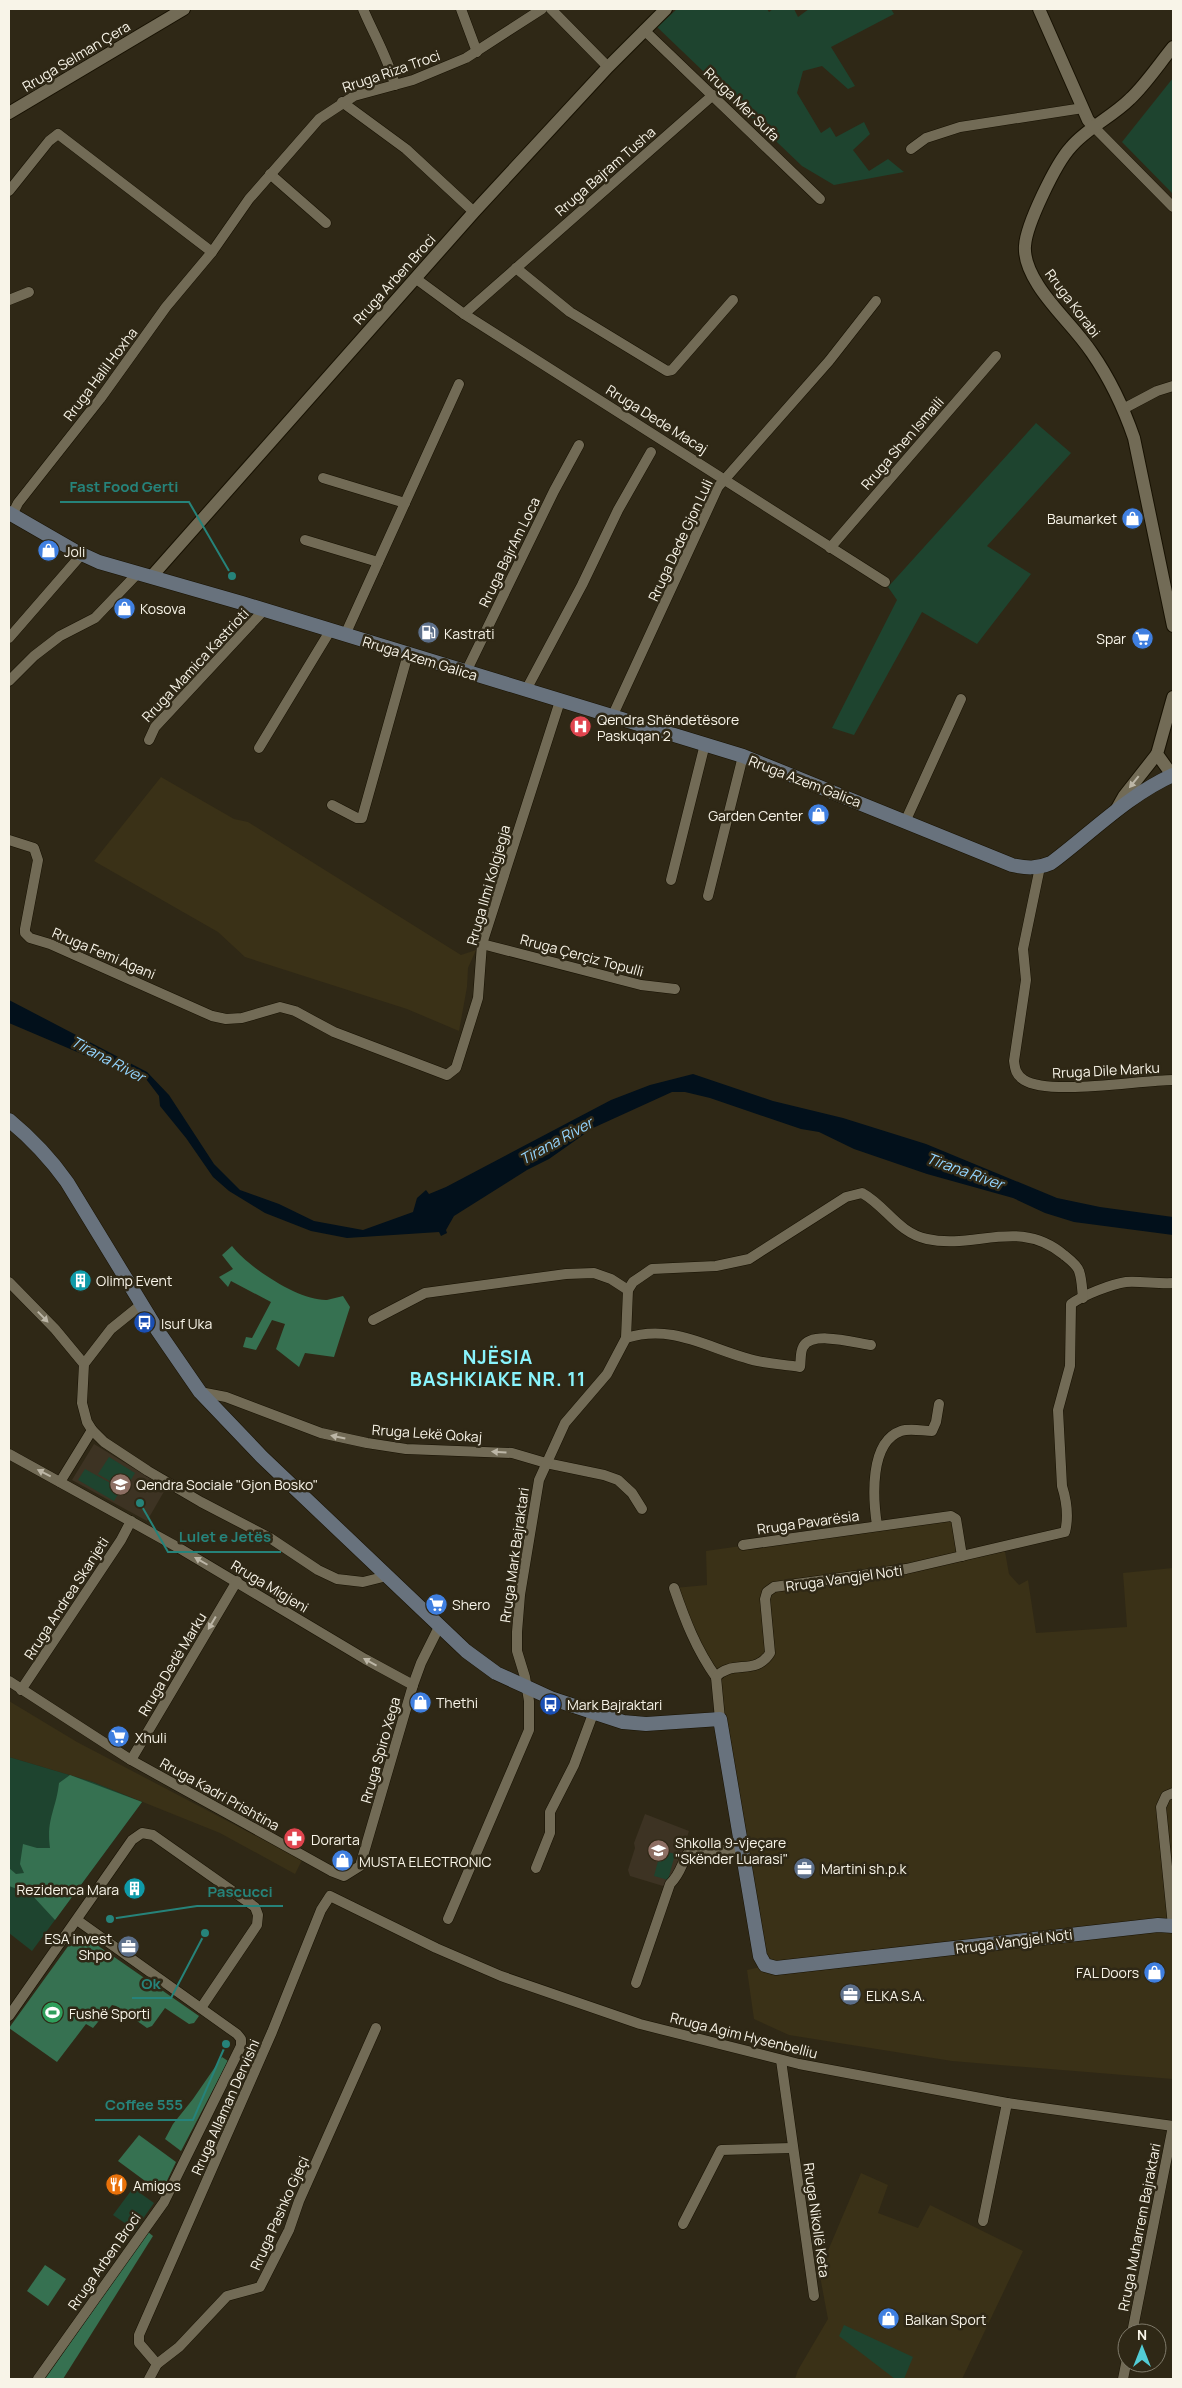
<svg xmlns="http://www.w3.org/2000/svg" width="1182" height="2388" viewBox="0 0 1182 2388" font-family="Manrope,sans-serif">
<rect width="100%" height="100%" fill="#2f2816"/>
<!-- built -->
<g fill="#3a3117">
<path d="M161 777 234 819 248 822 461 955 476 950 468 968 467 987 459 1031 407 1009 245 957 218 932 94 861Z"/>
<path d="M951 1516 962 1556 1004 1546 1009 1574 1019 1585 1028 1580 1036 1633 1127 1627 1123 1573 1173 1568V2079L952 2061 789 2035 754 2019 747 1970 765 1966 716 1677 674 1588 707 1585 706 1551Z"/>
<path d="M9 1701 77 1742 302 1860 295 1874 220 1833 93 1782 9 1757Z"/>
<path d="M861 2173 888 2185 878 2213 918 2228 930 2205 1023 2251 962 2379H795L798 2370 828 2319 817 2260H824Z"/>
</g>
<!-- education -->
<g fill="#3d3323">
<path d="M94 1444 166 1488 147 1521 72 1480Z"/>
<path d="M645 1814 689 1831 674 1877 663 1886 630 1876 628 1870 635 1848 634 1843Z"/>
</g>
<!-- green -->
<g fill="#1e442f">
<path d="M677 9H767L769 12 773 9H794L798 17 809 9H891L894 14 831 47 855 86 848 89 822 66 803 71 797 93 821 133 830 127 836 137 864 122 870 134 853 150 869 171 888 159 904 172 834 185 802 166 657 27Z"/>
<path d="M1173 78V194L1122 142Z"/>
<path d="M1036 423 1071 453 987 546 1031 574 977 644 922 612 854 735 832 728 897 600 888 587Z"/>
<path d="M109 1457 135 1473 125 1490 98 1474Z"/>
<path d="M85 1469 121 1489 114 1501 78 1480Z"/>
<path d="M9 1757 93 1782 142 1802 32 1951 9 1933Z"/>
<path d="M661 1850 675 1854 668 1880 654 1876Z"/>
<path d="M133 2188 154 2203 135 2230 113 2215Z"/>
<path d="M844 2325 913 2357 904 2379H895L839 2336Z"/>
</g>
<!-- forest -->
<g fill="#367151">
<path d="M232 1246C248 1267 299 1301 327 1300 332 1299 338 1297 343 1296L350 1307 334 1357 305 1353 299 1367 276 1349 285 1324 272 1320 256 1350 243 1347 246 1337 252 1338 271 1302 231 1281 228 1287 219 1277 233 1269 222 1255Z"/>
<path d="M70 1775 142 1802 55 1920 31 1894 9 1886V1858V1868L16 1874 24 1873 20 1864 23 1844 37 1848H50C46 1819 56 1810 59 1783Z"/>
<path d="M79 1935 84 1936 199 2016 194 2023 189 2024 165 2008 152 2026 147 2028 116 2006 112 2005 93 2028 86 2024 57 2062 9 2028 74 1938Z"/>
<path d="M222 2057 228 2061 181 2151 165 2139 173 2124 193 2099Z"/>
<path d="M139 2135 176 2162 163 2189H156L118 2161Z"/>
<path d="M148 2232 153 2236 63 2379H45Z"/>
<path d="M45 2265 66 2279 48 2306 27 2291Z"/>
</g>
<!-- water -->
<path fill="#02101b" d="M9 1000 147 1072 169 1095 214 1164 240 1190 279 1204 314 1221 363 1230 413 1212 417 1198 426 1190 429 1194 446 1187 611 1100 650 1085 693 1074 773 1101 843 1118 926 1144 1057 1198 1100 1207 1173 1217V1235L1074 1222 1045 1213 1013 1198 927 1174 854 1149 819 1132 801 1129 710 1098 685 1092H672L593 1128 549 1159 527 1170 454 1216 446 1230 447 1233 441 1236 439 1232 347 1238 311 1231 265 1213 229 1191 213 1177 186 1138 160 1106 159 1096 146 1079 126 1069 96 1060 9 1023Z"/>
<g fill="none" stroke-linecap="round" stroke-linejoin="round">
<defs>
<g id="minor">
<path d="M363 9C374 35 388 58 395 85"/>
<path d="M461 9 477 52"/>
<path d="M551 9 608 67"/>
<path d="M644 30 820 199"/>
<path d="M342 102 406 149 474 212"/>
<path d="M1095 128 1173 207"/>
<path d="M911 149 926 138 960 127 1083 108"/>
<path d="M270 174 326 223"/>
<path d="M9 191 49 141 58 134 212 252"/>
<path d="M516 268 570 312 667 371 672 370 733 300"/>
<path d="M415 278 464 314 885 582"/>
<path d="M9 300 29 292"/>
<path d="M464 314 713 95"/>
<path d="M1123 409 1157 391 1173 386"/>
<path d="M323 478 405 503"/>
<path d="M12 515 18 503 100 399 166 307 212 252 249 199 319 119 354 96 413 80 466 58 542 9"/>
<path d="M305 540 378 562"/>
<path d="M830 548 996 356"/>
<path d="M345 635 459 384"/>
<path d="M9 638 82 554"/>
<path d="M466 672 554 491 579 445"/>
<path d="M9 681 34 656 60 636 95 618 138 573"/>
<path d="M526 690 582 585 618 510 651 452"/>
<path d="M612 717 718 487 829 361 876 301"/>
<path d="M149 740 155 727 264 610"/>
<path d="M259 748 330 631"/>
<path d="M332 805 357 818H362L408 654"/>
<path d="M905 822 961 699"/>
<path d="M9 840 34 848 38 860 25 929V933L30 938 50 944 212 1016 226 1019 242 1018 280 1007 295 1011 334 1032 447 1075 456 1068 478 998 482 944 560 701"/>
<path d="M1040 867 1023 949 1026 980 1014 1061C1015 1069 1016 1075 1024 1080 1049 1096 1139 1080 1173 1080"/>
<path d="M671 880 705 744"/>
<path d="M708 896 743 756"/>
<path d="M482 944 641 985 675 989"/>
<path d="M9 1282 55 1329 84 1364"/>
<path d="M142 1304 111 1329 84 1364 82 1403 87 1422 92 1430 104 1442 148 1471 201 1502 270 1538 318 1570 337 1579 363 1582 387 1576"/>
<path d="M373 1320 425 1293 566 1274 594 1273 611 1279 628 1290"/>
<path d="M626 1338C671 1324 704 1346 746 1358 763 1364 783 1364 800 1367 801 1361 800 1352 803 1347 811 1330 856 1343 871 1345"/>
<path d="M200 1392 226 1397 321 1433 367 1443 406 1449 512 1453 546 1463 604 1475 618 1480 632 1493 642 1509"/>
<path d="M9 1454 179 1548 365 1659 413 1685"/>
<path d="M60 1482 92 1430"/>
<path d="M877 1525C873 1499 869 1442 901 1431 910 1428 923 1431 932 1431L936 1422 939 1404"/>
<path d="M743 1545 951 1516 956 1519 962 1556"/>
<path d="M674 1588C685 1620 696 1649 716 1677"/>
<path d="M9 1681 131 1760 331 1871 344 1876 360 1866 413 1685 421 1663 439 1627"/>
<path d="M21 1690 121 1540 131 1521"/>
<path d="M720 1719 716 1677C732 1659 756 1676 770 1653L765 1599 767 1592 774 1587 906 1569 1065 1532C1069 1516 1067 1502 1062 1486L1058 1410 1070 1366 1071 1304C1083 1295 1112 1284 1126 1282 1141 1281 1158 1284 1173 1283"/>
<path d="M131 1760 237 1581"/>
<path d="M536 1868 550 1833V1812L574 1765 593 1714"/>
<path d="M448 1919 529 1730V1701L525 1677 517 1651V1632L520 1595 539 1480 565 1423 607 1374 626 1338 628 1290 633 1282 652 1269 716 1266 749 1259 846 1197 862 1193C886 1206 898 1233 927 1239 975 1250 1019 1217 1064 1255 1069 1259 1077 1265 1079 1271 1082 1279 1082 1290 1083 1298"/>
<path d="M1173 1926 1161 1807 1166 1796 1173 1793"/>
<path d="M636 1983 670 1884C682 1872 681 1863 689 1852L741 1849"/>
<path d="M9 2016 132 1840 142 1833 153 1835 255 1907 258 1915 257 1925 201 2008"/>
<path d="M781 2060 814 2296"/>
<path d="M983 2221 1007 2103"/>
<path d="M683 2224 721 2150 792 2148"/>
<path d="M1132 2333 1173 2126"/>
<path d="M157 2364 139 2343V2335L272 2032 321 1910 330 1896 436 1948 501 1976 640 2024 799 2064 1007 2103 1173 2126"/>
<path d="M38 2379 164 2202 241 2046V2039L237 2034 77 1920"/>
<path d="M149 2379 157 2364 179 2347 227 2296 260 2287 289 2230 299 2201 376 2028"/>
<path d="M1123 2379 1127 2359"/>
</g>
<g id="tertiary">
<path d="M1039 9 1088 120 1095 128"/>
<path d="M1173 47C1159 64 1146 84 1130 99 1112 117 1087 128 1071 147 1056 163 1026 225 1025 246 1024 259 1031 274 1038 285 1053 309 1076 329 1092 353 1110 379 1124 409 1134 438L1173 626"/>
<path d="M9 113 184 9"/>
<path d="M152 576 474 212 608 67 666 9"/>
<path d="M1172 775 1157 754 1173 697"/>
<path d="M1115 812 1124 796 1157 754"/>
</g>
<g id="secondary">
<path d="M9 513 75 551 99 562 242 603 743 756 1012 865C1026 868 1037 869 1051 863 1090 834 1128 795 1173 775"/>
<path d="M9 1120C32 1139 50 1158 67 1182L158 1331 200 1392 262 1457 466 1651 496 1673 553 1699 623 1722 646 1724 720 1719 760 1956 765 1965 776 1968 1158 1925 1173 1926"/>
</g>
</defs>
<!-- minor casing -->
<use href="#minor" stroke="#171102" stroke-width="11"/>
<!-- tertiary casing -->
<use href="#tertiary" stroke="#171102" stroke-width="14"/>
<!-- secondary casing -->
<use href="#secondary" stroke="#171102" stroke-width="15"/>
<!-- minor -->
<use href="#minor" stroke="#726b56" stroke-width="10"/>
<!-- tertiary -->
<use href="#tertiary" stroke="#726b56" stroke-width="12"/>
<!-- secondary -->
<use href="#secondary" stroke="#68727d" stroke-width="14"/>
</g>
<!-- one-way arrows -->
<defs><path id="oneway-solid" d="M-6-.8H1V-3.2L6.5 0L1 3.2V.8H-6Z" transform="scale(1.25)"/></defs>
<g fill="#bcb6a6">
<use href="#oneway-solid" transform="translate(1134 782) rotate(129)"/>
<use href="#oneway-solid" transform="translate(43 1317) rotate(46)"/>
<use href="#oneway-solid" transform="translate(338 1437) rotate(-168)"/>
<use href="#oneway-solid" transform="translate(499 1452) rotate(-177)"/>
<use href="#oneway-solid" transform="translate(44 1473) rotate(-153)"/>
<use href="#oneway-solid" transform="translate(201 1561) rotate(-150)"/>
<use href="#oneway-solid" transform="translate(212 1623) rotate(121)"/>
<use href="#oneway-solid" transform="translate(370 1662) rotate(-151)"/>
</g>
<!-- icons -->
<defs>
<symbol id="shop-disc" viewBox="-11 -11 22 22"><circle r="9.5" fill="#3f7fe0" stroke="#2f2816"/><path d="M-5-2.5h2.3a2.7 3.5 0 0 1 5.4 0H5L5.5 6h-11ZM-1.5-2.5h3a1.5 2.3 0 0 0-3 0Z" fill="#fff"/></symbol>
<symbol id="fuel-disc" viewBox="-11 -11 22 22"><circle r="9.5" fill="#5c6f8a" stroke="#2f2816"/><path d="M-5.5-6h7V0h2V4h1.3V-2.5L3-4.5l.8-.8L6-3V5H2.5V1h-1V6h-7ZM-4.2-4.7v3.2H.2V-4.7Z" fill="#fff"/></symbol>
<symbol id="supermarket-disc" viewBox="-11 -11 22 22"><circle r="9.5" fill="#3f7fe0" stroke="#2f2816"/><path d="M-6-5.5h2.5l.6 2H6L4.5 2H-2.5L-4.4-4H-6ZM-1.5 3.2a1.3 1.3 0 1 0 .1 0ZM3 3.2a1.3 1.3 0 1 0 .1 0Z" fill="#fff"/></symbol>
<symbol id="hospital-disc" viewBox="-11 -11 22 22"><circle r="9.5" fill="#e0444e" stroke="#2f2816"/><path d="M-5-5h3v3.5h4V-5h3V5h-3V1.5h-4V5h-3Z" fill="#fff"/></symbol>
<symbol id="building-disc" viewBox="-11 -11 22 22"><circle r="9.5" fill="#0f9aa8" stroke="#2f2816"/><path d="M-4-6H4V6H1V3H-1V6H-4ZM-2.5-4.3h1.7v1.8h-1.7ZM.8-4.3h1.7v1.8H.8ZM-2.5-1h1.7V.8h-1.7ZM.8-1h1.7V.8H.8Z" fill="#fff"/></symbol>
<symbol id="bus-disc" viewBox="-11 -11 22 22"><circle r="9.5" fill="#1a4fb4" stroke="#2f2816"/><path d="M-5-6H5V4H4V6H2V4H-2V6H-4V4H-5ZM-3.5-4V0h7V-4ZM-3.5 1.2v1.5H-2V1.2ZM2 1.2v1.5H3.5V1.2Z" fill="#fff"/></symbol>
<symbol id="school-disc" viewBox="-11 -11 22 22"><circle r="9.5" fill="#8d6e63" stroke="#2f2816"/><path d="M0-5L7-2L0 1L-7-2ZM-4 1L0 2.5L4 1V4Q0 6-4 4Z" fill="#fff"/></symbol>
<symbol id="pharmacy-disc" viewBox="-11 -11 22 22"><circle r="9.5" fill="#e0444e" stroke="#2f2816"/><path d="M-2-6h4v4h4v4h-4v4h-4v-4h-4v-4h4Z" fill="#fff"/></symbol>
<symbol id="office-disc" viewBox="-11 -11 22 22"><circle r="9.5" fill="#5c6f8a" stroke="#2f2816"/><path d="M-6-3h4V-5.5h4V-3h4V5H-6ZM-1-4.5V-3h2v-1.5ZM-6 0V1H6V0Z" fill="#fff"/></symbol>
<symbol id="stadium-disc" viewBox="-11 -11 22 22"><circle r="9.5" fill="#2e9e5b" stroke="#2f2816"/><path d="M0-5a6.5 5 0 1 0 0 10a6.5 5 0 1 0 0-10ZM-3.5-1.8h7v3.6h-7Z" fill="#fff"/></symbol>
<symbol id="restaurant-disc" viewBox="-11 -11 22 22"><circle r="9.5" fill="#e8710a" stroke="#2f2816"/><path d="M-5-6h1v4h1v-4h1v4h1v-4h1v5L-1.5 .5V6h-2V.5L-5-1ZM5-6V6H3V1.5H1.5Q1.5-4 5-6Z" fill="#fff"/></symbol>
</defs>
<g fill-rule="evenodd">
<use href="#shop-disc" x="1120" y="506" width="25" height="25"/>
<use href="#shop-disc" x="36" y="538" width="25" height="25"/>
<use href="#shop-disc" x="112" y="596" width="25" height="25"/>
<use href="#fuel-disc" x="416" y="620" width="25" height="25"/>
<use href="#supermarket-disc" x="1130" y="626" width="25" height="25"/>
<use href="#hospital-disc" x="568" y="714" width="25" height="25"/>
<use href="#shop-disc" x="806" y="802" width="25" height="25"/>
<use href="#building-disc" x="68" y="1268" width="25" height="25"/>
<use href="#bus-disc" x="132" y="1310" width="25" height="25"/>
<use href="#school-disc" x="108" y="1472" width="25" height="25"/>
<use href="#supermarket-disc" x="424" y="1592" width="25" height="25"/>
<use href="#shop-disc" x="408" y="1690" width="25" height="25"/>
<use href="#bus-disc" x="538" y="1692" width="25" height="25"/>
<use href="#supermarket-disc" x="106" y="1724" width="25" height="25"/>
<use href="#pharmacy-disc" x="282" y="1826" width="25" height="25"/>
<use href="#school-disc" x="646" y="1838" width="25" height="25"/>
<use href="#shop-disc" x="330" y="1848" width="25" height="25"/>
<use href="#office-disc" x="792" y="1856" width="25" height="25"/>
<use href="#building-disc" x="122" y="1876" width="25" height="25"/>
<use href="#office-disc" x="116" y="1934" width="25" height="25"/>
<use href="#shop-disc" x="1142" y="1960" width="25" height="25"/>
<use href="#office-disc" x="838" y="1982" width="25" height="25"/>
<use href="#stadium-disc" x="40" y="2000" width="25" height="25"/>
<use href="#restaurant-disc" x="104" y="2172" width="25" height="25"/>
<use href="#shop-disc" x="876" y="2306" width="25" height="25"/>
</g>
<g text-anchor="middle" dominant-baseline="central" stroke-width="5" stroke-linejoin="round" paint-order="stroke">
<!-- street labels -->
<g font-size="14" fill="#f8f4e8" stroke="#2f2816">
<text transform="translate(76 56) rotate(-31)">Rruga Selman Çera</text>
<text transform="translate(391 71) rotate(-19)">Rruga Riza Troci</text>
<text transform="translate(742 104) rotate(44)">Rruga Mer Sufa</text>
<text transform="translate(605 171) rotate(-41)">Rruga Bajram Tusha</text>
<text transform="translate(394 279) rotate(-48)">Rruga Arben Broci</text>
<text transform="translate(1073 303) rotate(53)">Rruga Korabi</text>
<text transform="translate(100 374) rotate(-53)">Rruga Halil Hoxha</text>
<text transform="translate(657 419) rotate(32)">Rruga Dede Macaj</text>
<text transform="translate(902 443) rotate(-49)">Rruga Shen Ismaili</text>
<text transform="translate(680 540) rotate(-65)">Rruga Dede Gjon Luli</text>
<text transform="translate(509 552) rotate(-64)">Rruga BajrAm Loca</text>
<text transform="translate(420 658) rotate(17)">Rruga Azem Galica</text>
<text transform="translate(195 665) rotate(-47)">Rruga Mamica Kastrioti</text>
<text transform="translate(805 781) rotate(21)">Rruga Azem Galica</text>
<text transform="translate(488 885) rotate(-74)">Rruga Ilmi Kolgjegja</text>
<text transform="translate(104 953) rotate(23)">Rruga Femi Agani</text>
<text transform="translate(582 955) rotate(15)">Rruga Çerçiz Topulli</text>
<text transform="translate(1106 1070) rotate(-3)">Rruga Dile Marku</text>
<text transform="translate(427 1433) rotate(4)">Rruga Lekë Qokaj</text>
<text transform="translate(808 1522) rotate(-8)">Rruga Pavarësia</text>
<text transform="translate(514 1555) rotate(-82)">Rruga Mark Bajraktari</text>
<text transform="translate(844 1578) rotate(-8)">Rruga Vangjel Noti</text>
<text transform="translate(270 1586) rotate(31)">Rruga Migjeni</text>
<text transform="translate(66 1598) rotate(-57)">Rruga Andrea Skanjeti</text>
<text transform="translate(172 1664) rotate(-59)">Rruga Dedë Marku</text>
<text transform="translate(380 1750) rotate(-74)">Rruga Spiro Xega</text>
<text transform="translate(220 1794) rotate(29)">Rruga Kadri Prishtina</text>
<text transform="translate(1014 1941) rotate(-7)">Rruga Vangjel Noti</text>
<text transform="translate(744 2035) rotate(14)">Rruga Agim Hysenbelliu</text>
<text transform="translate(225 2107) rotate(-66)">Rruga Allaman Dervishi</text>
<text transform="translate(279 2213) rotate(-66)">Rruga Pashko Gjeçi</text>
<text transform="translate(817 2220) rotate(82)">Rruga Nikollë Keta</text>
<text transform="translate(1139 2227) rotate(-79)">Rruga Muharrem Bajraktari</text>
<text transform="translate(104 2261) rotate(-55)">Rruga Arben Broci</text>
</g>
<!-- poi labels -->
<g font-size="14" fill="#f8f4e8" stroke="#2f2816" text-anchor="start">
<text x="1117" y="518" text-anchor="end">Baumarket</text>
<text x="64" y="551">Joli</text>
<text x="140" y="608">Kosova</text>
<text x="444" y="633">Kastrati</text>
<text x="1126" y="638" text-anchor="end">Spar</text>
<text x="597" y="719">Qendra Shëndetësore<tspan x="597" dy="16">Paskuqan 2</tspan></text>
<text x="803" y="815" text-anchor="end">Garden Center</text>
<text x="96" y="1280">Olimp Event</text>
<text x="161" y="1323">Isuf Uka</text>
<text x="136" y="1484">Qendra Sociale "Gjon Bosko"</text>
<text x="452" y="1604">Shero</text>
<text x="436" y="1702">Thethi</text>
<text x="567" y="1704">Mark Bajraktari</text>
<text x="135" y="1737">Xhuli</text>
<text x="311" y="1839">Dorarta</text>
<text x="675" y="1842">Shkolla 9-vjeçare<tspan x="675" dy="16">"Skënder Luarasi"</tspan></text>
<text x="359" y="1861">MUSTA ELECTRONIC</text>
<text x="821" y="1868">Martini sh.p.k</text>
<text x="119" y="1889" text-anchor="end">Rezidenca Mara</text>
<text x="112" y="1938" text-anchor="end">ESA invest<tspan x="112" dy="16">Shpo</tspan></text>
<text x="1139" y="1972" text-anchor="end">FAL Doors</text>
<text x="866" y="1995">ELKA S.A.</text>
<text x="69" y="2013">Fushë Sporti</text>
<text x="133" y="2185">Amigos</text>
<text x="905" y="2319">Balkan Sport</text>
</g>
<!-- water labels -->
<g font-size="15" font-style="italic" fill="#94d5ff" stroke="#2f2816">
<text transform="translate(108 1059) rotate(28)">Tirana River</text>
<text transform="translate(556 1141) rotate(-29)">Tirana River</text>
<text transform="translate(965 1171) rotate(20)">Tirana River</text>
</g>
<!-- district labels -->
<g font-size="19" font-weight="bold" letter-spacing="1" fill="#89f4fd" stroke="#2f2816">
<text x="498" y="1357">NJËSIA<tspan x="498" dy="22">BASHKIAKE NR. 11</tspan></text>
</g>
</g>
<!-- callouts -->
<path fill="none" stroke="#26837a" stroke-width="2" d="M232 576L189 502H60M140 1503L168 1552H281M110 1919L197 1906H283M205 1933L171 1998H132M226 2044L193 2120H95"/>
<g fill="#26837a" stroke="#2f2816" stroke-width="2">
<circle cx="232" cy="576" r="5"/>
<circle cx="140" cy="1503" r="5"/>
<circle cx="110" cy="1919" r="5"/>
<circle cx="205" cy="1933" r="5"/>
<circle cx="226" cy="2044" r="5"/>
</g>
<g font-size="15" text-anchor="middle" font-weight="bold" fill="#26837a" stroke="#2f2816" stroke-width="5" stroke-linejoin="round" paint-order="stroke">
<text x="124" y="492">Fast Food Gerti</text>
<text x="225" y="1542">Lulet e Jetës</text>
<text x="240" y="1897">Pascucci</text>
<text x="151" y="1989">Ok</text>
<text x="144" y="2110">Coffee 555</text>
</g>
<!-- border -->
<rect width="1182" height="2388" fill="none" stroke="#f8f4e8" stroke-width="20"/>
<!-- north arrow -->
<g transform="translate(1142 2348)"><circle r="24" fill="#2f2816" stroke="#7f7a6a"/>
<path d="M0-4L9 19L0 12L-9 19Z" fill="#52ccd5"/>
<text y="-8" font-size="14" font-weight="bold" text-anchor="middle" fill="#f8f4e8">N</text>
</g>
</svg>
